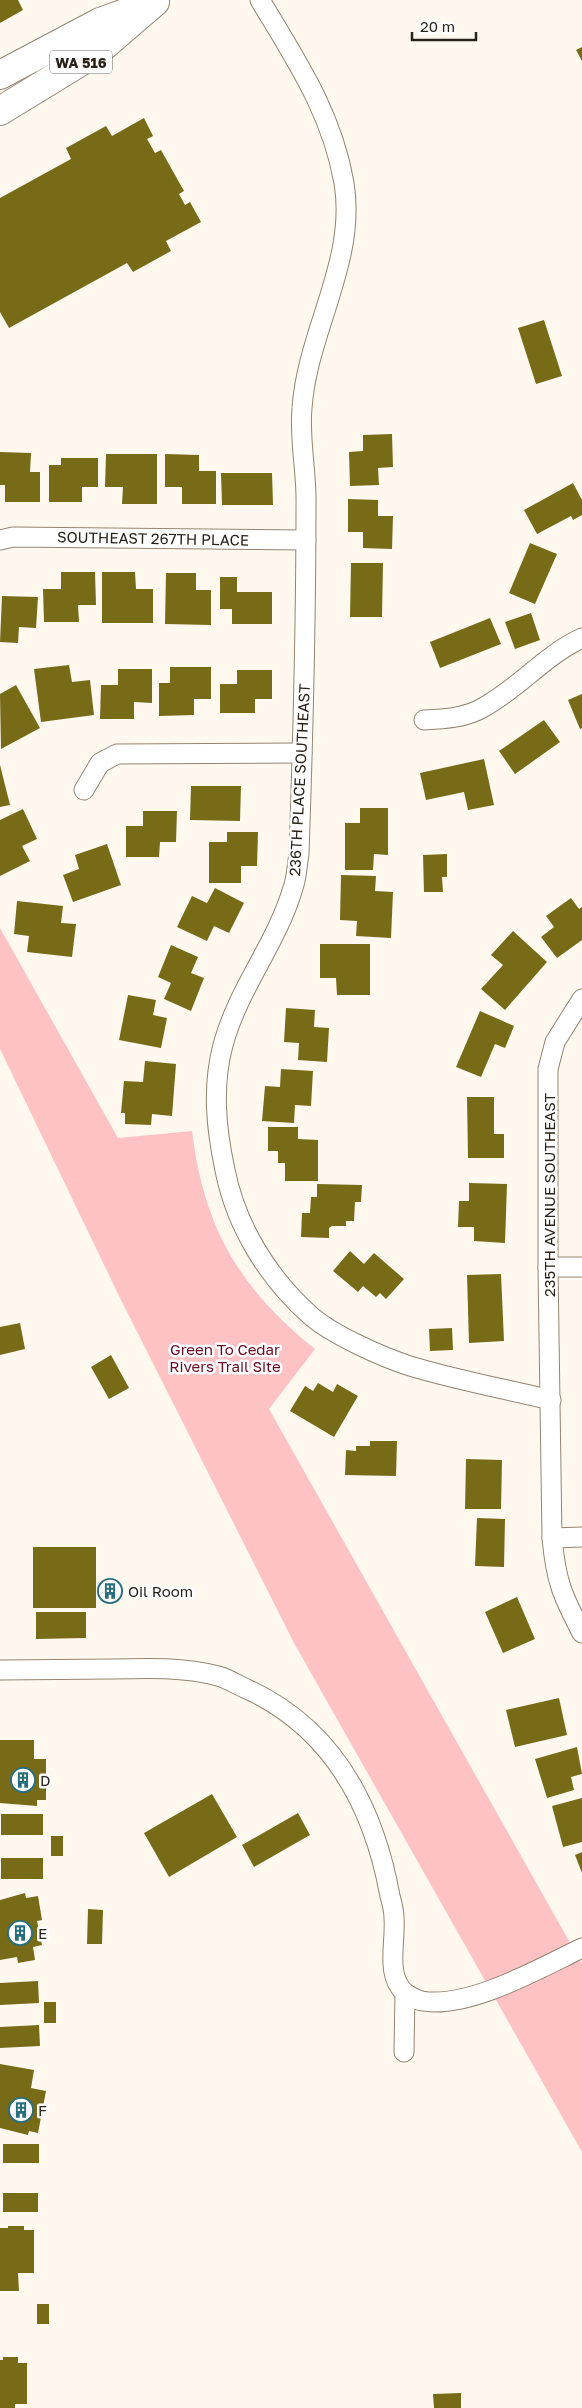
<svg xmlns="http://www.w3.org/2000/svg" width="582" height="2408" viewBox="0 0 582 2408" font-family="'Golos Text',sans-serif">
<rect width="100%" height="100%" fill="#fff8ef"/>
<!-- green -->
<path fill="#fec2c5" d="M0 928 118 1138 192 1131C204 1228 239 1288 315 1349L269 1409 582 1964V2152L294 1643 121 1300 0 1049Z"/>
<!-- building -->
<g fill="#776b18">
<path d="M0 0H18L23 10 0 23Z"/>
<path d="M582 47V61L576 50Z"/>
<path d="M144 118 153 136 147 139 155 153 161 150 184 191 179 194 185 205 190 202 201 222 166 241 171 251 133 272 127 263 9 328 0 312V198L71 159 66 148 106 126 112 136Z"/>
<path d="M544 320 562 376 536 384 518 328Z"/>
<path d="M392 434 393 467 378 468 379 485 350 486 349 452 363 451V435Z"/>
<path d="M0 452 31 453 30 472H40V502H5V485H0Z"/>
<path d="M106 454H157V504H122L123 487H105Z"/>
<path d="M165 454 199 455V471H216V504H182V487H165Z"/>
<path d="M61 458H98V487H82V502H49V465H61Z"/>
<path d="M221 473H272L273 505H222Z"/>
<path d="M573 483 582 500V515L573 520 571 516 537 534 524 510Z"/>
<path d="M348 499 378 500V516H393L392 549 363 548V532H348Z"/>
<path d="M530 543 557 554 535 604 509 593Z"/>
<path d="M351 563H383L382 617H350Z"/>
<path d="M61 572H95L96 605H78L79 622H44L43 589H61Z"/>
<path d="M102 572H135L136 589H153V623H102Z"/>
<path d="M166 573H196V590H211V625L165 624Z"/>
<path d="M220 577H237V592H272V624H232V609H220Z"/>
<path d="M2 596 38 597 36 628 19 627 18 643 0 642Z"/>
<path d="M531 613 540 640 515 649 505 622Z"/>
<path d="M490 618 501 644 440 668 430 642Z"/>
<path d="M69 665 72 682 90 680 94 715 41 722 34 669Z"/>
<path d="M170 667H211V699H194V715L159 716V683H170Z"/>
<path d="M118 669H152V703L134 702V719H100L101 685H118Z"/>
<path d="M237 670H272V699H255V713H220V684H237Z"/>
<path d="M16 685 40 728 1 749 0 694Z"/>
<path d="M582 694V728L580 729 568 700Z"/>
<path d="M544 720 560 742 515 774 499 751Z"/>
<path d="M484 759 494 805 468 810 464 792 426 800 420 773Z"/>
<path d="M0 765 10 805 0 807Z"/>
<path d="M191 786H241L240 821 190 820Z"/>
<path d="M360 808H388V855L374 854 373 870H345V823H360Z"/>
<path d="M23 809 37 839 22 846 30 861 0 876V820Z"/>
<path d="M143 811H177L176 842H160L159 857H126V826H143Z"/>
<path d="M227 832H258L257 866H241V883H209V842H227Z"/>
<path d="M107 844 121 885 73 902 63 875 79 869 75 855Z"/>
<path d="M447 854V877H442L443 892H424L423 855Z"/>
<path d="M341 875 376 876 375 891 393 892 391 938 356 936 357 921 340 920Z"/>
<path d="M215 888 244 903 229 933 214 926 207 941 177 927 192 896 207 903Z"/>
<path d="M571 898 579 909 582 907V940L557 958 541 937 554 927 546 916Z"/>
<path d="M17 901 63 906 61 923 76 924 72 957 27 952 29 936 14 934Z"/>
<path d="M513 931 547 962 505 1010 481 989 503 965 491 955Z"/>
<path d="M320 944H370V995H337L336 978H320Z"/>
<path d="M171 945 198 957 191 973 204 978 191 1011 164 999 171 983 158 977Z"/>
<path d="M128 995 156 1000 153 1015 167 1018 161 1048 119 1040Z"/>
<path d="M286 1008 315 1010 314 1027 329 1028 327 1062 298 1060 299 1043 284 1042Z"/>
<path d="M480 1011 514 1026 505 1048 495 1044 481 1077 456 1067Z"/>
<path d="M145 1061 176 1064 172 1116 152 1114 151 1125 125 1124V1113H121L124 1081 143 1082Z"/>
<path d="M281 1069 313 1071 311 1106 295 1105 294 1123 262 1121 265 1086 280 1087Z"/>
<path d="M467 1097H494V1134H504V1158H468Z"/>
<path d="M268 1127H298V1139L318 1140V1181H285V1163H278V1151H268Z"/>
<path d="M469 1183 507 1184 505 1243 474 1241V1227H458L459 1201H469Z"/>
<path d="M317 1184 362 1185 361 1202H355L354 1221H346V1226H332L329 1228V1238L301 1237 302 1213H310L311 1197H317Z"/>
<path d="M350 1251 364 1264 374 1253 404 1279 386 1299 380 1293 376 1297 363 1286 358 1292 333 1271Z"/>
<path d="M501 1274 504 1341 469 1343 467 1275Z"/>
<path d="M20 1323 25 1349 0 1355V1327Z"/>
<path d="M452 1328 453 1350 430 1351 429 1329Z"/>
<path d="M111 1355 129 1388 109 1399 91 1367Z"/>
<path d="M318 1383 333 1392 337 1384 358 1396 334 1437 290 1411 305 1386 313 1391Z"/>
<path d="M370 1441H397L396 1476 345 1475 346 1450 356 1451V1446H370Z"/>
<path d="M466 1459 502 1460 501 1509H465Z"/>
<path d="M477 1518 505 1519 504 1567 475 1566Z"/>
<rect x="33" y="1547" width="63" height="61"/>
<path d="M103 1583H116V1599H104Z"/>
<path d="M517 1597 535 1639 503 1653 485 1612Z"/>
<path d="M36 1612H86V1638L36 1639Z"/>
<path d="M559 1698 567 1735 515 1747 506 1710Z"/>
<path d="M0 1740H34V1759H46V1800H37V1806L0 1803Z"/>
<path d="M577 1747 582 1774 571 1777 574 1790 547 1798 535 1759Z"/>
<path d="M212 1794 237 1837 169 1877 144 1833Z"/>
<path d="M582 1798V1842L563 1847 552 1806Z"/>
<path d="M298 1813 310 1835 254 1867 242 1845Z"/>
<rect x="1" y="1814" width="42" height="21"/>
<rect x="51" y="1836" width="12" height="20"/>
<path d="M582 1852V1873L575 1855Z"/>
<rect x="1" y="1858" width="42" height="21"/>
<path d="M25 1893 26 1898 38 1896 42 1920 37 1921 42 1945 33 1947 35 1960 18 1963 17 1957 0 1960V1900Z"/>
<path d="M88 1909 103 1910 102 1944H87Z"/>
<path d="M38 1981 39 2003 0 2005V1983Z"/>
<rect x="44" y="2002" width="12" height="21"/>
<path d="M39 2025 40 2046 0 2048V2027Z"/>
<path d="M0 2064 34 2070 31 2088 46 2091 38 2133 29 2131 28 2135 0 2128Z"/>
<rect x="3" y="2144" width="36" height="19"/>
<rect x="3" y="2193" width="35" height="19"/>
<path d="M8 2226H24V2230H34V2273H18L19 2291H0V2228H8Z"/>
<rect x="37" y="2304" width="12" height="20"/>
<path d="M3 2357H18V2363H27V2404H15V2408H0V2360H3Z"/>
<path d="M461 2393V2408H434L433 2394Z"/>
</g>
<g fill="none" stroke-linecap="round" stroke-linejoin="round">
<defs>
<g id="street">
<path d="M260 0C296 60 332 113 344 183 357 261 307 332 302 408 299 441 307 472 306 505 306 621 303 738 299 854 297 865 297 877 293 888 277 943 238 989 223 1045 212 1087 216 1128 225 1170 236 1226 268 1278 311 1316 333 1335 382 1357 410 1366 456 1380 505 1389 551 1400"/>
<path d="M0 540 13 537 306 540"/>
<path d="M424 720C445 719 466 718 484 707 519 688 545 655 582 638"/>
<path d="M84 790 100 763 117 754 302 753"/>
<path d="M582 999 555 1042 548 1069V1267L552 1538C556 1581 562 1595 582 1633"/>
<path d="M548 1267H582"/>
<path d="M552 1538 582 1537"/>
<path d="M0 1670C38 1670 75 1669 113 1669 148 1668 184 1667 218 1676 229 1679 239 1686 249 1690 334 1730 374 1808 390 1896 392 1903 394 1911 394 1918 396 1943 385 1975 405 1993L404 2052"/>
<path d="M405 1993C410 1996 416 2000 422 2001 469 2009 540 1968 582 1948"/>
</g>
<g id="primary">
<path d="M0 75 100 22 139 8"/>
<path d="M0 111 98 51 155 2"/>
</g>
</defs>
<!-- street casing -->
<use href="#street" stroke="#948471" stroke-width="21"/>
<!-- primary casing -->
<use href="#primary" stroke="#948471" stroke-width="30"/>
<!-- street -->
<use href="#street" stroke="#fff" stroke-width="19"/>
<!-- primary -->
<use href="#primary" stroke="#fff" stroke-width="28"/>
</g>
<!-- icons -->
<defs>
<symbol id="building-ring" viewBox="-11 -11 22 22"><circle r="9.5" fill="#fff" stroke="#296e7e" stroke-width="1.5"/><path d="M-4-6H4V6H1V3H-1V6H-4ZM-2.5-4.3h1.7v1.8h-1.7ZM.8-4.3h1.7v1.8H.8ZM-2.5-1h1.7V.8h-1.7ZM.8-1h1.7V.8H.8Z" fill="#296e7e"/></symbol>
</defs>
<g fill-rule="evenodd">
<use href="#building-ring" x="96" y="1577" width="28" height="28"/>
<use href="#building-ring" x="9" y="1766" width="28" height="28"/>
<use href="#building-ring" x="6" y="1919" width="28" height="28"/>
<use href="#building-ring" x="7" y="2096" width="28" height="28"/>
</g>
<g text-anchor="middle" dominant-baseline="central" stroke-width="5" stroke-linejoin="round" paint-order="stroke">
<!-- shield labels -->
<rect fill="#fff" stroke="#69645f" stroke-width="1" x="50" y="50.5" width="62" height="23" rx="4"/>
<g font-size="14" font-weight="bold" fill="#29221a">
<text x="81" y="62">WA 516</text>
</g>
<!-- street labels -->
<g font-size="15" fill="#29221a" stroke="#fff">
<text transform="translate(153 538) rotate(1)">SOUTHEAST 267TH PLACE</text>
<text transform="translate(299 780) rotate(-87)">236TH PLACE SOUTHEAST</text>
<text transform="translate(549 1195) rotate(-90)">235TH AVENUE SOUTHEAST</text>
</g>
<!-- park labels -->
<g font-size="15" fill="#680c22" stroke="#fff">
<text x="225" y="1349">Green To Cedar<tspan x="225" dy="17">Rivers Trail Site</tspan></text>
</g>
<!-- poi labels -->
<g font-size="15" fill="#29221a" stroke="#fff" text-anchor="start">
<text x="128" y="1591">Oil Room</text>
<text x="40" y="1780">D</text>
<text x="38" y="1933">E</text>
<text x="38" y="2110">F</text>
</g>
</g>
<!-- scale -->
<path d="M412 32v8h64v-8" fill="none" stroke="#29221a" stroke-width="2.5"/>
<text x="420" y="32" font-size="15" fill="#29221a" stroke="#ffffff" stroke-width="4" paint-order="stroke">20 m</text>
</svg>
